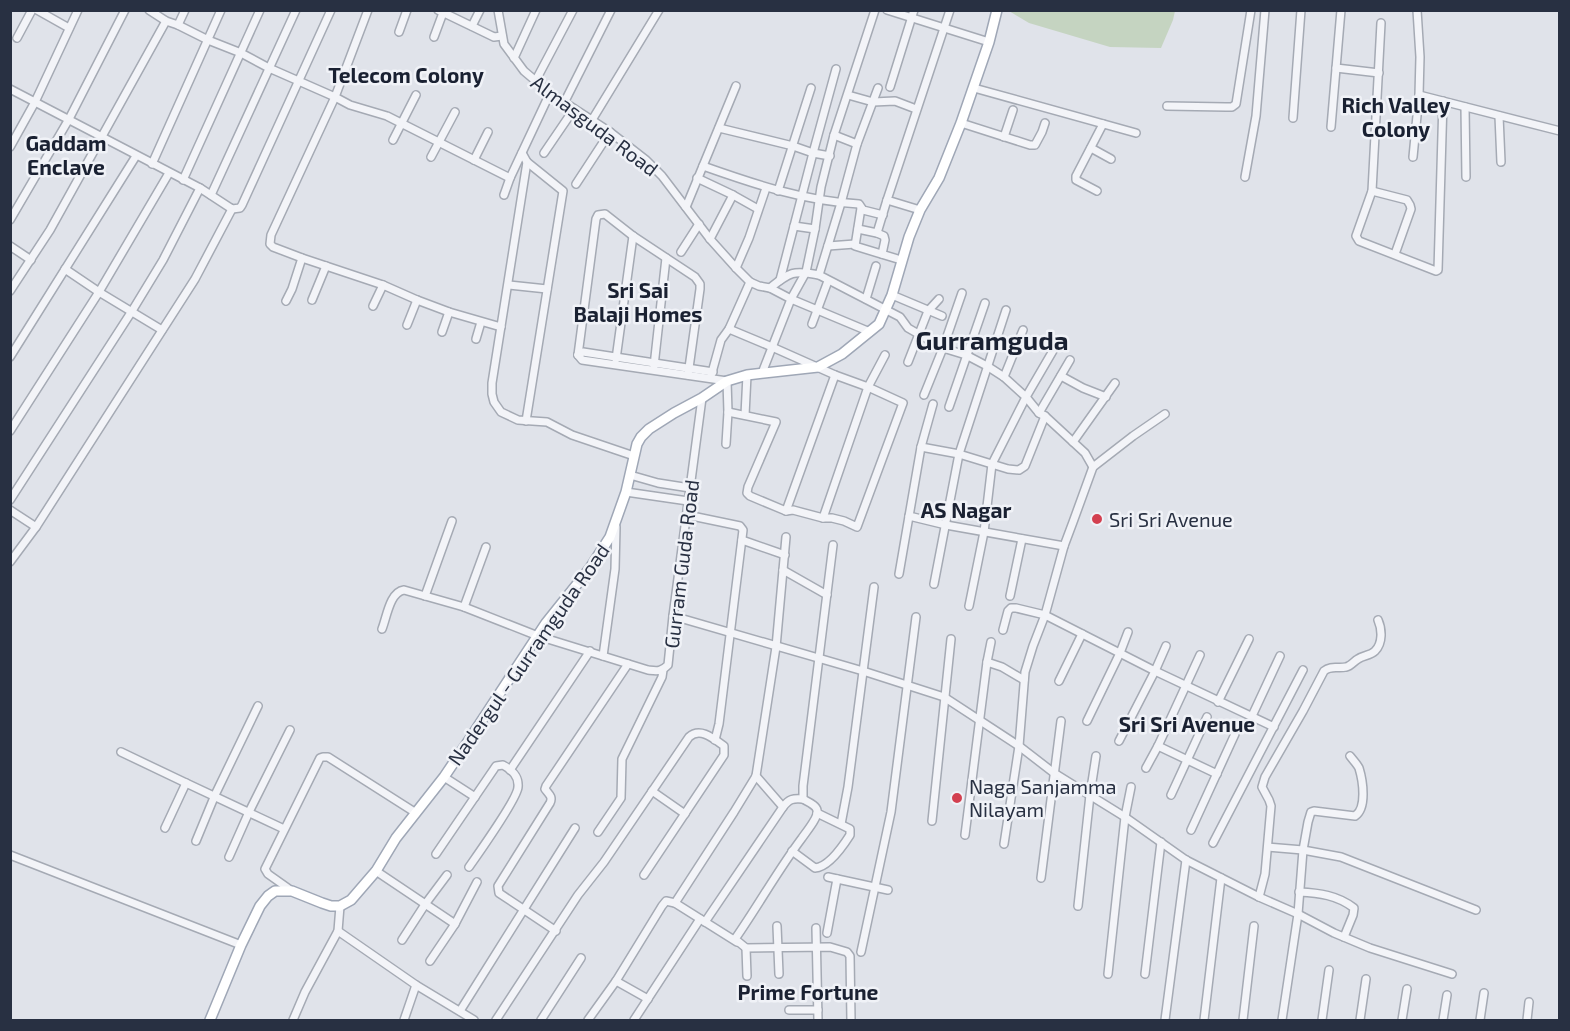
<svg xmlns="http://www.w3.org/2000/svg" width="1570" height="1031" viewBox="0 0 1570 1031" font-family="'Exo 2',sans-serif">
<rect width="100%" height="100%" fill="#e0e3ea"/>
<!-- green -->
<path fill="#c5d4c1" d="M1009 11V10L1175 11 1173 20 1161 48 1110 47 1029 23Z"/>
<g fill="none" stroke-linecap="round" stroke-linejoin="round">
<defs>
<g id="minor">
<path d="M37 10 69 28"/>
<path d="M149 10 166 21 178 25 208 40 241 53 269 68 335 97 350 105 387 116 510 178"/>
<path d="M368 10 335 97 271 235 270 244 273 247 302 258 383 285 417 300 449 312 501 327"/>
<path d="M438 10 494 37 502 36"/>
<path d="M498 10 504 44 524 71 550 93 610 132 646 160 662 176 710 239 736 268 750 282 759 286 770 288C790 272 793 270 819 275L900 317 908 328 943 348 966 355 987 366 1004 377 1026 397 1039 413 1045 416 1085 453 1093 467"/>
<path d="M887 10 989 42"/>
<path d="M1381 23 1372 191 1356 236 1359 241 1436 271 1438 270 1443 101"/>
<path d="M178 25 185 10"/>
<path d="M472 26 480 10"/>
<path d="M399 32 407 10"/>
<path d="M434 37 444 10"/>
<path d="M17 38 32 10"/>
<path d="M514 58 536 10"/>
<path d="M1336 68 1379 73"/>
<path d="M536 80 573 10"/>
<path d="M890 87 914 10"/>
<path d="M974 88 1136 133"/>
<path d="M10 89 200 188 232 209 240 208 242 205 331 10"/>
<path d="M848 95 873 102 895 101 916 109"/>
<path d="M1419 95 1560 131"/>
<path d="M564 103 611 10"/>
<path d="M1167 106 1226 107H1232L1236 104 1251 10"/>
<path d="M1465 107 1466 177"/>
<path d="M1499 116 1501 162"/>
<path d="M1293 118 1301 10"/>
<path d="M592 120 659 10"/>
<path d="M961 123 1030 145H1035L1042 132 1045 123"/>
<path d="M1331 127 1341 10"/>
<path d="M719 128 793 146 813 153 830 156"/>
<path d="M834 135 857 144"/>
<path d="M1004 137 1013 110"/>
<path d="M393 140 416 95"/>
<path d="M10 147 35 102 78 10"/>
<path d="M1091 148 1111 159"/>
<path d="M522 153 527 162 492 383V394L494 402 501 412 518 420 547 422 572 435 634 456"/>
<path d="M544 153 574 109"/>
<path d="M431 157 455 112"/>
<path d="M1413 157 1419 95 1420 57 1417 10"/>
<path d="M474 160 488 132"/>
<path d="M152 164 221 10"/>
<path d="M703 166C754 184 804 201 859 204L863 210 883 215"/>
<path d="M1245 177 1256 116 1265 10"/>
<path d="M697 178 733 195 758 209"/>
<path d="M183 180 260 10"/>
<path d="M576 184 610 132"/>
<path d="M778 191 811 88"/>
<path d="M1097 191 1076 180V176L1103 124"/>
<path d="M1372 191 1407 200 1410 205 1411 209 1395 254"/>
<path d="M211 195 296 10"/>
<path d="M504 195 510 178 550 93"/>
<path d="M686 207 736 86"/>
<path d="M861 208 855 246 901 260"/>
<path d="M920 210 887 200 950 10"/>
<path d="M10 220 69 119 125 10"/>
<path d="M794 226 815 229"/>
<path d="M858 229 877 233 884 236 885 240 882 254"/>
<path d="M877 233 887 200"/>
<path d="M710 239 733 195"/>
<path d="M10 246 31 260"/>
<path d="M828 246 855 244"/>
<path d="M681 252 699 224"/>
<path d="M736 268 749 238 766 188"/>
<path d="M65 269 99 292 162 330"/>
<path d="M819 275 841 203 857 144 878 88"/>
<path d="M780 280 813 153 836 69"/>
<path d="M509 285 547 289"/>
<path d="M770 288 791 299 870 332"/>
<path d="M10 291 50 230 166 21"/>
<path d="M892 295 942 316"/>
<path d="M866 299 876 266"/>
<path d="M312 300 326 266"/>
<path d="M286 301 292 289 302 258"/>
<path d="M373 306 383 285"/>
<path d="M812 324 828 281"/>
<path d="M407 325 417 300"/>
<path d="M442 332 449 312"/>
<path d="M476 339 481 322"/>
<path d="M578 355 596 219 598 215 605 214 633 236 695 277 700 284V289L688 375"/>
<path d="M578 355 582 360 727 381 728 412 726 444"/>
<path d="M578 355 583 352 713 372"/>
<path d="M10 357 136 156"/>
<path d="M616 359 633 236"/>
<path d="M908 362 928 311 939 299"/>
<path d="M654 366 666 258"/>
<path d="M762 373 791 299 806 272 815 229 821 187 834 135 875 10"/>
<path d="M711 376 721 340 729 329 750 282"/>
<path d="M1061 376 1083 388 1106 397"/>
<path d="M1004 377 1023 330"/>
<path d="M924 395 943 348 962 293"/>
<path d="M949 407 985 303"/>
<path d="M728 412 776 422 748 487 747 493 750 496 786 511 793 510 823 518H832L844 521 857 527 903 403 868 387 835 375 772 347 729 329"/>
<path d="M1039 413 1070 360"/>
<path d="M745 415 747 375"/>
<path d="M526 421 563 191 527 162"/>
<path d="M10 431 99 292 169 173"/>
<path d="M1073 442 1115 383"/>
<path d="M921 447 959 454 1008 469 1019 470 1025 466 1045 416"/>
<path d="M630 475 658 483 690 488"/>
<path d="M626 492 688 501"/>
<path d="M10 500 132 311 163 260 200 188"/>
<path d="M10 510 36 527"/>
<path d="M786 511 835 375"/>
<path d="M687 515 740 526 743 530 719 724 715 740"/>
<path d="M909 516 946 525 1064 546"/>
<path d="M823 518 868 387 885 355"/>
<path d="M742 540 785 555"/>
<path d="M833 545 803 786V799C808 802 816 805 817 810 819 817 806 832 802 838 778 870 758 906 735 939L746 948 830 947 847 952 850 956 851 1020"/>
<path d="M10 562 36 527 195 279 232 209"/>
<path d="M783 570 827 595"/>
<path d="M899 574 921 447 933 404"/>
<path d="M934 584 959 454 1006 310"/>
<path d="M425 596 452 521"/>
<path d="M1010 596 1022 539"/>
<path d="M969 606 984 532 992 464 1026 397 1054 349"/>
<path d="M464 607 486 547"/>
<path d="M673 616 863 671 944 697 1019 746 1054 773 1125 817 1186 860 1259 897 1298 914 1334 933 1370 948 1452 974"/>
<path d="M382 629C387 616 390 592 404 590L464 607 538 636 648 670C657 671 661 672 668 665L673 616 702 398"/>
<path d="M1003 630 1008 611 1011 608H1016L1045 615 1155 671 1274 727"/>
<path d="M603 656 615 569 616 527"/>
<path d="M987 662 991 642"/>
<path d="M1059 681 1082 634"/>
<path d="M1218 702 1249 639"/>
<path d="M1252 716 1280 656"/>
<path d="M1087 721 1120 653 1128 632"/>
<path d="M1119 741 1155 671 1166 646"/>
<path d="M1158 746 1217 774"/>
<path d="M121 752 186 783"/>
<path d="M1146 768 1158 746 1200 655"/>
<path d="M510 770 590 651"/>
<path d="M756 776 783 807"/>
<path d="M444 777 475 797"/>
<path d="M652 791 685 814"/>
<path d="M1171 795 1207 717"/>
<path d="M932 821 951 639"/>
<path d="M841 824 848 787 874 587"/>
<path d="M165 828 186 783 284 829"/>
<path d="M1191 830 1235 734"/>
<path d="M598 832 621 798 622 759 662 677 663 670"/>
<path d="M965 835 987 662 1002 667 1024 680"/>
<path d="M196 841 215 795 258 706"/>
<path d="M1213 843 1303 670"/>
<path d="M1004 844 1019 746 1025 672 1033 646 1045 615 1064 546 1073 522 1093 467 1133 436 1165 414"/>
<path d="M1268 847 1303 850 1341 857 1476 910"/>
<path d="M792 851 815 868C829 867 843 846 850 835V829L817 813"/>
<path d="M436 854 496 766 503 765C512 770 519 776 518 787 518 798 478 854 469 867"/>
<path d="M10 855 241 945"/>
<path d="M229 857 249 812 290 730"/>
<path d="M376 871 455 924"/>
<path d="M828 877 888 890"/>
<path d="M1041 878 1061 721"/>
<path d="M292 891 268 874 265 869 320 758 323 757H328L416 813"/>
<path d="M1299 892C1319 893 1337 895 1354 908L1353 915 1344 937"/>
<path d="M1259 897 1265 874 1271 806 1269 800 1262 787 1265 777 1303 711 1324 671C1331 665 1338 669 1346 667 1351 666 1354 661 1358 659 1363 655 1370 656 1375 651 1383 643 1382 629 1378 620"/>
<path d="M675 903 734 812 756 776 776 647 786 537"/>
<path d="M1078 906 1090 795 1096 756"/>
<path d="M705 922 783 807C789 799 793 798 803 799"/>
<path d="M777 926 779 974"/>
<path d="M816 928 818 1020"/>
<path d="M338 931 416 985 474 1020"/>
<path d="M556 931 499 893 498 886 550 803C553 797 549 794 545 789L546 786 628 664"/>
<path d="M827 933 837 879"/>
<path d="M402 940 426 903 447 875"/>
<path d="M746 948 747 976"/>
<path d="M861 952 891 812 916 617"/>
<path d="M430 961 455 924 477 882"/>
<path d="M1108 974 1125 817 1131 787"/>
<path d="M1145 974 1161 842"/>
<path d="M616 981 648 999"/>
<path d="M789 1010H818"/>
<path d="M460 1011 575 828"/>
<path d="M293 1020 305 992 338 931 340 906"/>
<path d="M404 1020 416 985"/>
<path d="M496 1020 578 895 604 862 689 737C700 727 713 738 724 746V755L644 875"/>
<path d="M541 1020 581 958"/>
<path d="M588 1020 616 981 662 906 666 901 675 903 737 942"/>
<path d="M634 1020 700 919"/>
<path d="M1165 1020 1186 860"/>
<path d="M1204 1020 1221 878"/>
<path d="M1243 1020 1254 926"/>
<path d="M1282 1020 1298 914 1303 850 1308 822 1311 812 1314 811 1355 816C1367 808 1363 781 1359 768 1357 764 1353 760 1350 756"/>
<path d="M1322 1020 1329 970"/>
<path d="M1360 1020 1366 979"/>
<path d="M1402 1020 1407 989"/>
<path d="M1443 1020 1447 995"/>
<path d="M1480 1020 1484 993"/>
<path d="M1527 1020 1529 1002"/>
</g>
<path id="major" d="M210 1020 241 945 260 906 268 896 275 891H292L322 903 331 906H340L351 900 376 871 396 838 444 777 469 740 546 623 590 568 610 537 626 492 637 444 641 437 649 429 674 413 702 398 727 381 747 375 818 367 842 354 879 324 892 295 909 237 920 210 939 178 961 123 989 42 997 10"/>
</defs>
<!-- minor casing -->
<use href="#minor" stroke="#a5aab4" stroke-width="10"/>
<!-- major casing -->
<use href="#major" stroke="#9fa7b6" stroke-width="12"/>
<!-- minor -->
<use href="#minor" stroke="#f3f4f8" stroke-width="7"/>
<!-- major -->
<use href="#major" stroke="#fff" stroke-width="9"/>
</g>
<!-- markers -->
<g fill="#d34050" stroke="#f0f2f7" stroke-width="2">
<circle cx="1097" cy="519" r="6"/>
<circle cx="957" cy="798" r="6"/>
</g>
<g text-anchor="middle" dominant-baseline="central" stroke-width="5" stroke-linejoin="round" paint-order="stroke">
<!-- street labels -->
<g font-size="20" fill="#283042" stroke="#f0f2f7">
<text transform="translate(595 125) rotate(37)">Almasguda Road</text>
<text transform="translate(681 564) rotate(-83)">Gurram Guda Road</text>
<text transform="translate(528 654) rotate(-55)">Nadergul - Gurramguda Road</text>
</g>
<!-- poi labels -->
<g font-size="20" fill="#283042" stroke="#f0f2f7" text-anchor="start">
<text x="1109" y="519">Sri Sri Avenue</text>
<text x="969" y="786">Naga Sanjamma<tspan x="969" dy="23">Nilayam</tspan></text>
</g>
<!-- neighbourhood labels -->
<g font-size="21" font-weight="bold" fill="#1a2132" stroke="#f0f2f7">
<text x="406" y="74">Telecom Colony</text>
<text x="1396" y="104">Rich Valley<tspan x="1396" dy="24">Colony</tspan></text>
<text x="66" y="142">Gaddam<tspan x="66" dy="24">Enclave</tspan></text>
<text x="638" y="289">Sri Sai<tspan x="638" dy="24">Balaji Homes</tspan></text>
<text x="966" y="509">AS Nagar</text>
<text x="1187" y="723">Sri Sri Avenue</text>
<text x="808" y="991">Prime Fortune</text>
</g>
<!-- district labels -->
<g font-size="26" font-weight="bold" fill="#1a2132" stroke="#f0f2f7">
<text x="992" y="339">Gurramguda</text>
</g>
</g>
<!-- border -->
<rect width="1570" height="1031" fill="none" stroke="#283042" stroke-width="24"/>
</svg>
